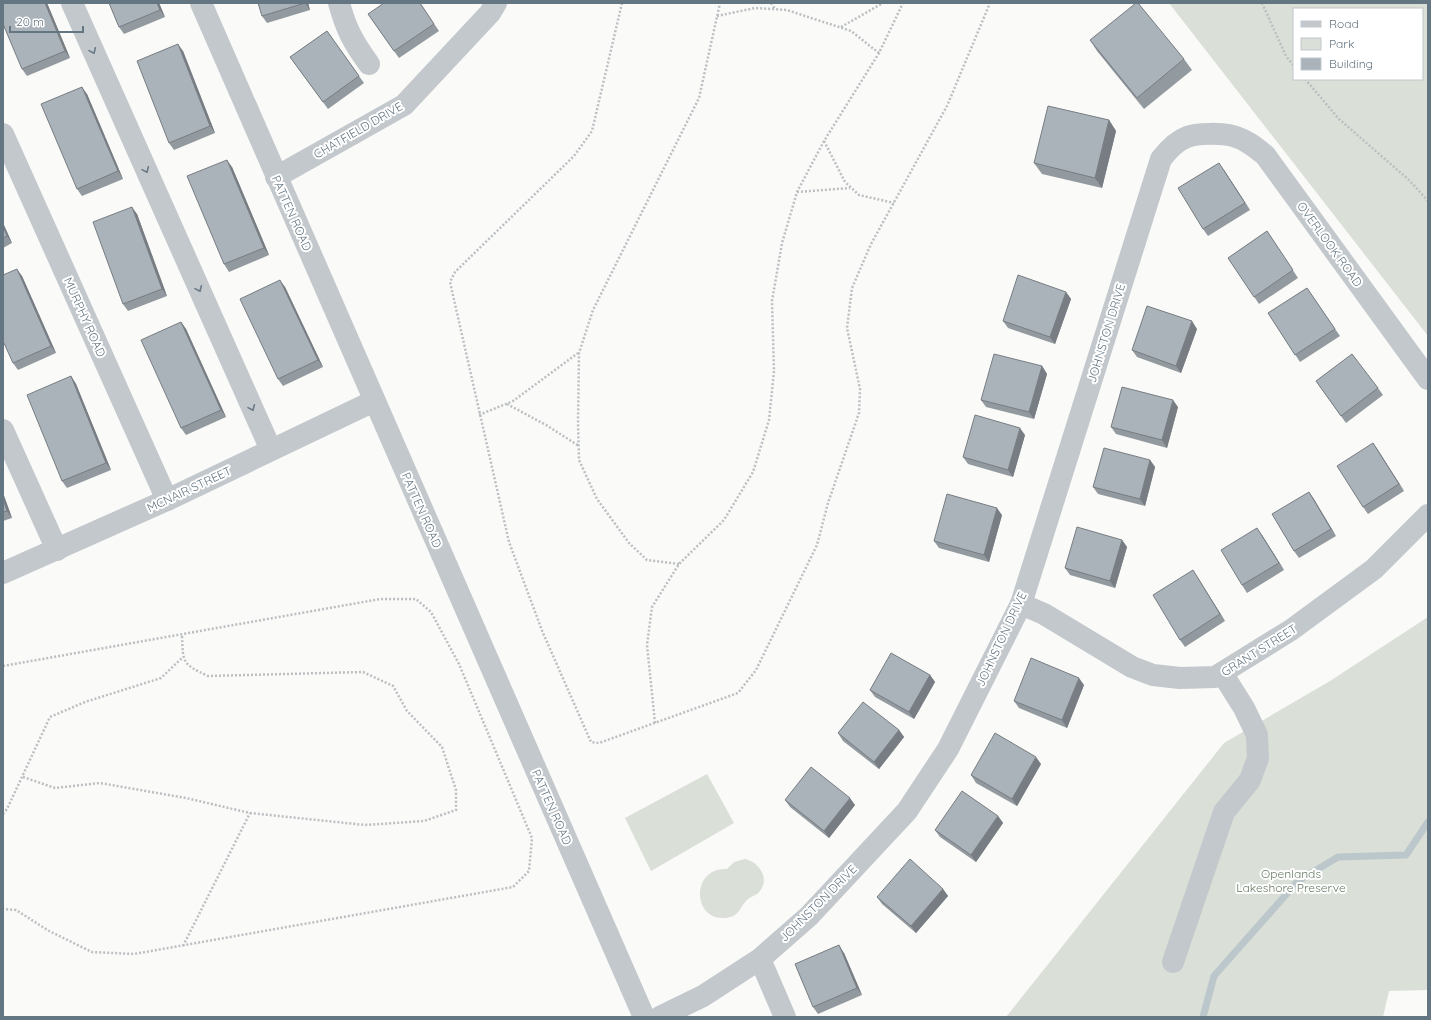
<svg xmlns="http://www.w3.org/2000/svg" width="1431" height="1020" viewBox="0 0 1431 1020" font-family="Quicksand,sans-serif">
<rect width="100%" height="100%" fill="#fafaf8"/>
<!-- green -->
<g fill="#dadfd7" fill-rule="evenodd">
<path d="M1169 3H1428V336ZM1294 9H1422V79H1294Z"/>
<path d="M1428 617V990L1389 991 1383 1017H1006L1224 743 1330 681Z"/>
<path d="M707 774 734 823 651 871 625 818Z"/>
<path d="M745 859C759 862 770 878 760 891 756 896 751 896 747 900 739 908 740 917 724 918 692 920 691 867 727 869L734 862Z"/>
</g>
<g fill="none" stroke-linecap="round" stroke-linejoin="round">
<!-- stream -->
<path stroke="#bbc7cb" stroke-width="7" d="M1203 1017 1214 976 1298 881 1338 857 1406 855 1428 822"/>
<!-- path -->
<g stroke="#bbbfc2" stroke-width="2.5" stroke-dasharray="2 2" stroke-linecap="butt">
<path d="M622 3 592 131 574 156 455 272 450 282 509 542 543 633 591 742 599 743 738 693 756 670 817 545 828 503 859 413 860 389 847 328 852 288 871 244 947 106 990 3"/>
<path d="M771 3 775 9"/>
<path d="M1262 3 1286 56 1294 66"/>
<path d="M717 16 755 8 787 10 851 31 879 53"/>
<path d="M841 27 883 3"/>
<path d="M1305 79 1339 119 1409 180 1428 201"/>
<path d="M824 141 845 182 859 195 894 203"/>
<path d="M797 192 850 188"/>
<path d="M507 404 546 425 579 446"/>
<path d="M479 415 513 401 578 353"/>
<path d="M679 564 647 560 629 543 597 499 579 460 578 423 579 353 593 310 699 98 720 3"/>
<path d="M3 666 380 599H416L431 612 459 664 532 838 529 871 513 887 134 954 92 952 49 931 16 910 3 909"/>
<path d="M655 723 647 645 652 607 679 564 724 520 753 472 769 420 774 371 772 301 782 243 797 192 824 141 879 53 903 3"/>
<path d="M23 777 55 788 100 783 186 798 250 813 365 825 424 821 456 810V790L442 747 407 711 393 686 363 672 208 676C182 664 183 663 182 635"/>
<path d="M3 814 7 809 50 717 85 702 161 678 183 657"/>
<path d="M183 946 250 813"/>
</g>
<!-- minor -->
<g stroke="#c3c8cc" stroke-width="22">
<path d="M72 3 271 450"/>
<path d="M201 3 644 1017"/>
<path d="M339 3C346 29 353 42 369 64"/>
<path d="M3 134 167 500"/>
<path d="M276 177 404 105 490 13 496 3"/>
<path d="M3 430 57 550"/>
<path d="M3 573 167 500 374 401"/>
<path d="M1021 604 1044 614 1132 667 1153 675 1180 678 1215 677 1291 630 1374 569 1428 515"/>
<path d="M760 959 785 1017"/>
<path d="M1173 962 1224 812 1250 780 1258 758 1257 735 1244 708 1222 673"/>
<path d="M660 1017 703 996 760 959 809 916 907 811 948 749 1021 604 1161 159C1168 150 1176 141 1187 137 1197 133 1222 133 1233 136 1245 139 1255 147 1265 155L1428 379"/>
</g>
</g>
<!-- wall -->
<g fill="#929a9f">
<path d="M47 3 70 58 27 76 22 69Z"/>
<path d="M109 3H159L165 17 124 34 119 27Z"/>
<path d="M258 3H308L310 10 267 23 262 16Z"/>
<path d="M420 3 439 31 399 58 368 14Z"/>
<path d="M327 31 364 83 328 109 290 57Z"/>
<path d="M1090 40 1184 59 1192 70 1144 109 1097 51Z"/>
<path d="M183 51 215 133 174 150 169 143Z"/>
<path d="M87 94 123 179 82 196 77 189Z"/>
<path d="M1109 120 1116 131 1102 188 1042 174 1034 163Z"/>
<path d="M232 167 269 255 229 272 224 264Z"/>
<path d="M1224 170 1250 210 1208 236 1203 229Z"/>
<path d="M137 214 167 296 128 311 123 304Z"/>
<path d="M3 223 12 243 3 248Z"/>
<path d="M1267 231 1298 278 1259 304 1228 258Z"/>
<path d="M22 276 56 353 18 370 13 363Z"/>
<path d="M285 287 323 367 283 386 278 379Z"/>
<path d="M1307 288 1340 336 1300 362 1268 313Z"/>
<path d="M1066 292 1071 299 1055 344 1008 328 1003 321Z"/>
<path d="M181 322 186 329 226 417 186 435 181 428Z"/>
<path d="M1197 329 1181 373 1137 357 1132 350Z"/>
<path d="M1042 366 1047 374 1034 419 986 407 981 400Z"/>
<path d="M71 376 76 384 111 470 67 488 62 481Z"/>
<path d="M1316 381 1378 388 1383 395 1346 423Z"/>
<path d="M1178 407 1167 448 1116 434 1111 427Z"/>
<path d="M1025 435 1013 477 968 464 963 457Z"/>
<path d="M1373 443 1404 491 1368 514 1363 507Z"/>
<path d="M1150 460 1155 467 1145 506 1098 494 1093 487Z"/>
<path d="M1309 492 1336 536 1299 558 1294 551Z"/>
<path d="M3 493 12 518 3 521Z"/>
<path d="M1002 515 989 562 939 548 934 541Z"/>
<path d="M1262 535 1284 570 1247 593 1242 585Z"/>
<path d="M1122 540 1127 547 1115 588 1070 575 1065 568Z"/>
<path d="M1198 578 1225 621 1185 647 1180 640Z"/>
<path d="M930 675 935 682 914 719 875 697 870 690Z"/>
<path d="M1084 685 1067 728 1019 708 1014 701Z"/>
<path d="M899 730 904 737 879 769 843 741 838 733Z"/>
<path d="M1041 764 1017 806 976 783 971 775Z"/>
<path d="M785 800 855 805 829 838 790 807Z"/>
<path d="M998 816 1003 823 976 862 940 837 935 830Z"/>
<path d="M943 889 948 896 916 933 882 904 877 897Z"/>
<path d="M844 953 862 995 818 1014 813 1007Z"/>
</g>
<!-- shaded-wall -->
<g fill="#777d82">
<path d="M45 3H47L70 58 65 51Z"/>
<path d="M157 3H159L165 17 160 10Z"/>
<path d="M305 3H308L310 10Z"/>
<path d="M178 44 183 51 215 133 210 126Z"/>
<path d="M82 87 87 94 123 179 118 171Z"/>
<path d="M1109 120 1116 131 1102 188 1095 178Z"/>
<path d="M227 160 232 167 269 255 264 248Z"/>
<path d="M1219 163 1224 170 1250 210 1245 203Z"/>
<path d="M132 207 137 214 167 296 162 289Z"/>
<path d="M3 223 12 243 7 236 3 226Z"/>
<path d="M17 269 22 276 56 353 51 346Z"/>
<path d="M280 280 285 287 323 367 318 360Z"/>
<path d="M1066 292 1071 299 1055 344 1050 337Z"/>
<path d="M1192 321 1197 329 1181 373 1176 366Z"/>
<path d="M181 322 186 329 226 417 221 410Z"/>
<path d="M1042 366 1047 374 1034 419 1029 412Z"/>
<path d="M71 376 76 384 111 470 106 463Z"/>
<path d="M1173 400 1178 407 1167 448 1162 440Z"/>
<path d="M1020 428 1025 435 1013 477 1008 470Z"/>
<path d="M1373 443 1378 450 1404 491 1399 484Z"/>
<path d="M1150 460 1155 467 1145 506 1140 499Z"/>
<path d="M1309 492 1314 499 1336 536 1331 529Z"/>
<path d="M3 493 12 518 7 511 3 499Z"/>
<path d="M997 508 1002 515 989 562 984 555Z"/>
<path d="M1257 528 1262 535 1284 570 1279 563Z"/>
<path d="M1122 540 1127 547 1115 588 1110 581Z"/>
<path d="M1193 570 1198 578 1225 621 1220 614Z"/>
<path d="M930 675 935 682 914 719 909 712Z"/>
<path d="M1079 678 1084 685 1067 728 1062 720Z"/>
<path d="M899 730 904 737 879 769 874 762Z"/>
<path d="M1036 757 1041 764 1017 806 1012 799Z"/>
<path d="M850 798 855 805 829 838 824 831Z"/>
<path d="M998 816 1003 823 976 862 971 855Z"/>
<path d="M943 889 948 896 916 933 911 926Z"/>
<path d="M839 945 844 953 862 995 857 988Z"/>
</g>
<!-- building -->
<g fill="#aab3b9" stroke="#777d82">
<path d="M3 3H45L65 51 22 69 3 24Z"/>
<path d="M109 3H157L160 10 119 27Z"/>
<path d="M258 3H305L262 16Z"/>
<path d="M384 3H420L434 24 394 51 368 14Z"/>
<path d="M1136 3H1138L1184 59 1137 98 1090 40Z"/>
<path d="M327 31 359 76 323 102 290 57Z"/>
<path d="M178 44 210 126 169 143 137 61Z"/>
<path d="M82 87 118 171 77 189 41 104Z"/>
<path d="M1048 106 1109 120 1095 178 1034 163Z"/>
<path d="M227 160 264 248 224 264 187 176Z"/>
<path d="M1219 163 1245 203 1203 229 1178 188Z"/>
<path d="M132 207 162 289 123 304 93 222Z"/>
<path d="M3 226 7 236 3 238Z"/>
<path d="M1267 231 1293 270 1254 297 1228 258Z"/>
<path d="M17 269 51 346 13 363 3 341V275Z"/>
<path d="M1018 275 1066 292 1050 337 1003 321Z"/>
<path d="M280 280 318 360 278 379 240 299Z"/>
<path d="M1307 288 1335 329 1295 355 1268 313Z"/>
<path d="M1147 306 1192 321 1176 366 1132 350Z"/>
<path d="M181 322 221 410 181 428 141 340Z"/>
<path d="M994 354 1042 366 1029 412 981 400Z"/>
<path d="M1352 354 1378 388 1341 416 1316 381Z"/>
<path d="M71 376 106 463 62 481 27 395Z"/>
<path d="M1122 387 1173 400 1162 440 1111 427Z"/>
<path d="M975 415 1020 428 1008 470 963 457Z"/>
<path d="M1373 443 1399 484 1363 507 1337 466Z"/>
<path d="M1104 448 1150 460 1140 499 1093 487Z"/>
<path d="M1309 492 1331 529 1294 551 1272 514Z"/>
<path d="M947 494 997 508 984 555 934 541Z"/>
<path d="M3 499 7 511 3 512Z"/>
<path d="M1077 527 1122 540 1110 581 1065 568Z"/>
<path d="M1257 528 1279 563 1242 585 1221 550Z"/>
<path d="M1193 570 1220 614 1180 640 1153 595Z"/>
<path d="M891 653 930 675 909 712 870 690Z"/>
<path d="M1031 658 1079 678 1062 720 1014 701Z"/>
<path d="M863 702 899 730 874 762 838 733Z"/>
<path d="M995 733 1036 757 1012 799 971 775Z"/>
<path d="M811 767 850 798 824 831 785 800Z"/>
<path d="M962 791 998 816 971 855 935 830Z"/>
<path d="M910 859 943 889 911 926 877 897Z"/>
<path d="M839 945 857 988 813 1007 795 964Z"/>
</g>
<!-- one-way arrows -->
<defs><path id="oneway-chevron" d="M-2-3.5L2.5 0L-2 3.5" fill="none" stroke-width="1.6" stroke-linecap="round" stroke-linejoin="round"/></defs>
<g stroke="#6a7a87">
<use href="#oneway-chevron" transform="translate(93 51) rotate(66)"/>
<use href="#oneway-chevron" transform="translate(146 170) rotate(66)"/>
<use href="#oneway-chevron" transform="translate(199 289) rotate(66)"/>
<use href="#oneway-chevron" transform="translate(252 408) rotate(66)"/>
</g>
<g text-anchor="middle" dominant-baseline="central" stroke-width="4" stroke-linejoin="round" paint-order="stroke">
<!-- street labels -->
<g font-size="12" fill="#657683" stroke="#fff">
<text transform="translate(358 130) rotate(-30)">CHATFIELD DRIVE</text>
<text transform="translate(292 213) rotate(66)">PATTEN ROAD</text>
<text transform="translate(1330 244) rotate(54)">OVERLOOK ROAD</text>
<text transform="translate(85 317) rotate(66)">MURPHY ROAD</text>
<text transform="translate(1106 333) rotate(-73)">JOHNSTON DRIVE</text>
<text transform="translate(189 489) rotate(-25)">MCNAIR STREET</text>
<text transform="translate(422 510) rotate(66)">PATTEN ROAD</text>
<text transform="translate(1001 639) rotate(-65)">JOHNSTON DRIVE</text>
<text transform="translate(1259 650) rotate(-32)">GRANT STREET</text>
<text transform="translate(552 807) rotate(66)">PATTEN ROAD</text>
<text transform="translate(818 903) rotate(-45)">JOHNSTON DRIVE</text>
</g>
<!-- park labels -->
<g font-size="12" fill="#687a64" stroke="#fff">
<text x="1291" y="873">Openlands<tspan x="1291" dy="14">Lakeshore Preserve</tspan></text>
</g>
</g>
<!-- border -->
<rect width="1431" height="1020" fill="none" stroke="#657683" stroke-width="8"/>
<!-- legend -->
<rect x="1293" y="8" width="130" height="72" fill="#ffffff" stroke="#c1c8cd"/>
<rect x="1301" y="21" width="20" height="6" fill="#c3c8cc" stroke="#c1c8cd"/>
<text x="1329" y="28" font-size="12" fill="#657683">Road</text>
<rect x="1301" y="38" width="20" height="12" fill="#dadfd7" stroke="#c1c8cd"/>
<text x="1329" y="48" font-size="12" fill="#657683">Park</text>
<rect x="1301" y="58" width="20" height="12" fill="#aab3b9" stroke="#c1c8cd"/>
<text x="1329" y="68" font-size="12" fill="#657683">Building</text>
<!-- scale -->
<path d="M10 26v6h73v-6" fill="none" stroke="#657683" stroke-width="2"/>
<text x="16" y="26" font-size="12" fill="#657683" stroke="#ffffff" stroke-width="3" paint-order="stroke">20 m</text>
</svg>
